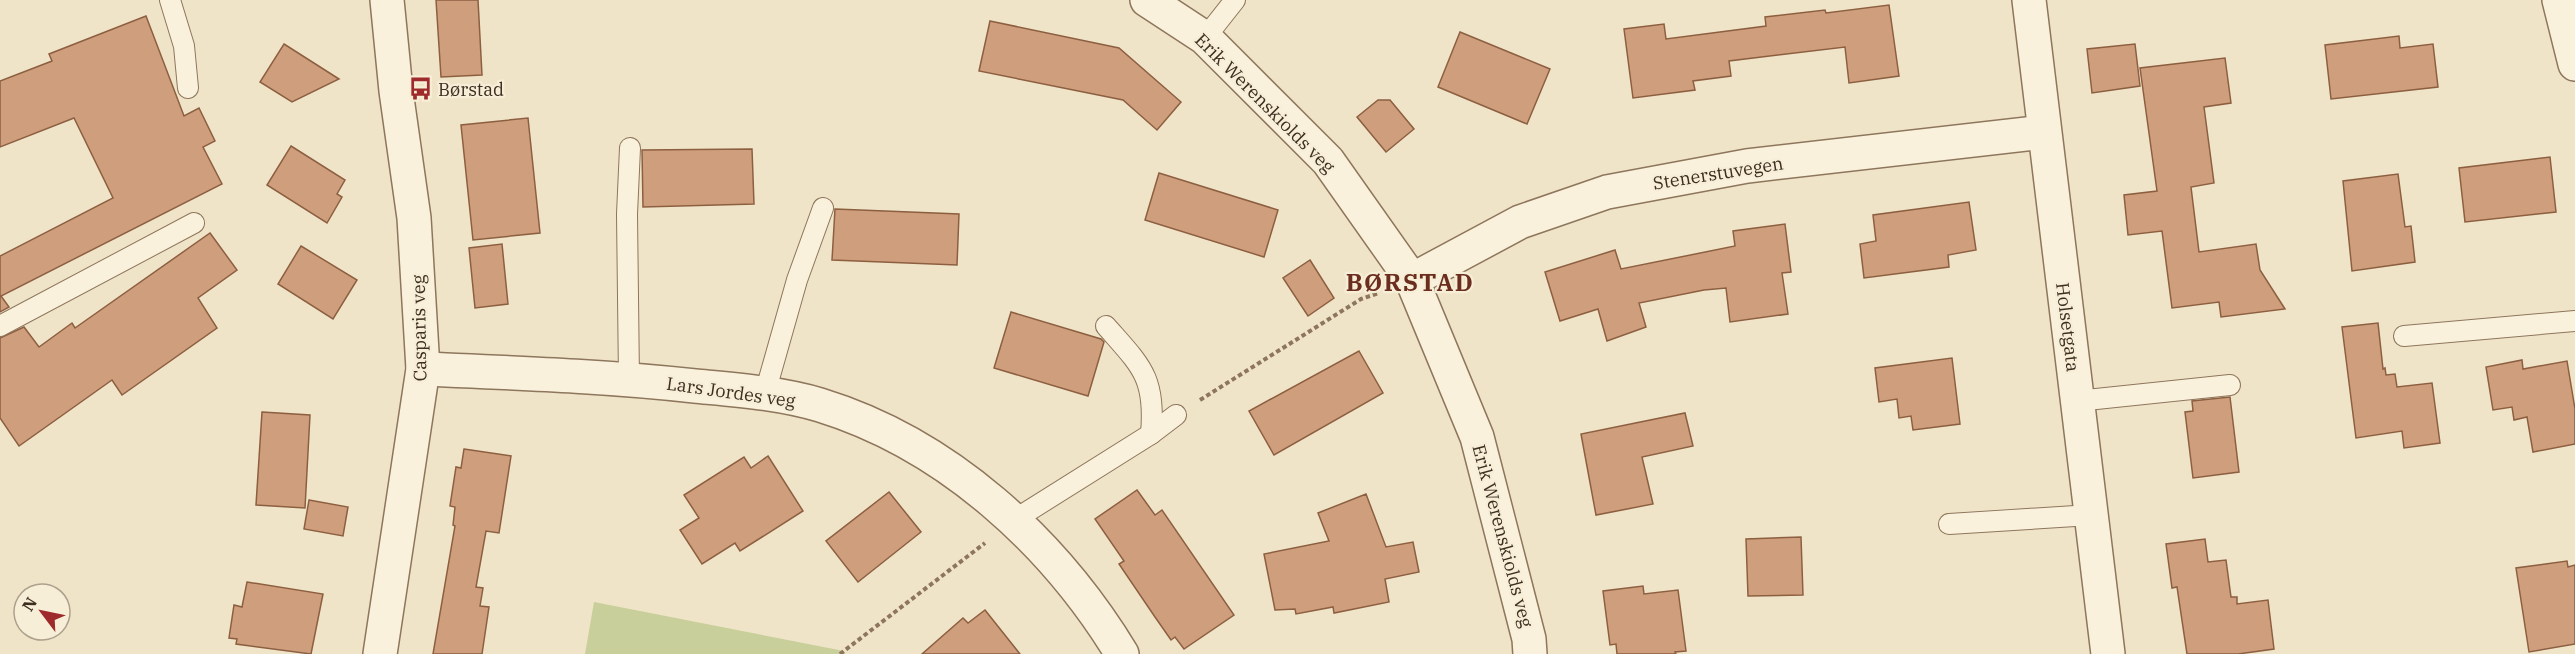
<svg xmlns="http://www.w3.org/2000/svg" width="2575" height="654" viewBox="0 0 2575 654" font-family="'IBM Plex Serif',serif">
<rect width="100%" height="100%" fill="#f0e4c8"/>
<!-- green -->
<path fill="#c9cf9b" d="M594 602 844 651 845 654H585Z"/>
<!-- building -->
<g fill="#cf9f7d" stroke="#8d5f41" stroke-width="1.5">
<path d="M436 0H478L482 75 441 77Z"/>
<path d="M1889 5 1899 76 1849 83 1845 47 1729 61 1731 76 1693 81 1695 90 1633 98 1624 29 1664 24 1666 39 1766 26 1765 17 1825 10 1826 13Z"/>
<path d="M146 16 184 116 199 108 215 141 203 147 222 184 1 296 9 307 0 312V256L113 198 74 118 0 147V81L52 61 49 54Z"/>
<path d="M990 21 1119 48 1181 102 1157 130 1123 100 979 71Z"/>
<path d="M1460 32 1550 69 1527 124 1438 87Z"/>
<path d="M2399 36 2400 48 2433 44 2438 87 2331 99 2325 45Z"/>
<path d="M284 44 339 79 292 102 260 82Z"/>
<path d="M2135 44 2140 86 2092 93 2087 49Z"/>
<path d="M2225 58 2231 103 2204 107 2214 183 2191 187 2199 252 2256 244 2260 270 2285 309 2221 317 2219 302 2172 308 2162 231 2128 235 2124 195 2157 191 2140 68Z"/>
<path d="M1378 100H1390L1414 129 1386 152 1357 117Z"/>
<path d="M528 118 540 233 473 240 461 125Z"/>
<path d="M291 146 345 180 337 194 342 197 327 223 267 185Z"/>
<path d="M752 149 754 204 643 207 642 150Z"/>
<path d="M2550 157 2556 212 2465 222 2459 168Z"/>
<path d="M1159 173 1278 210 1264 257 1145 220Z"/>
<path d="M2398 174 2405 227 2411 226 2415 262 2352 271 2343 181Z"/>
<path d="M1969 202 1976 250 1948 255 1949 267 1864 278 1860 244 1876 241 1873 215Z"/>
<path d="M835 209 959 214 957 265 832 260Z"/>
<path d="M1785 224 1791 272 1782 273 1788 314 1730 322 1726 288 1704 290 1639 303 1646 327 1607 341 1598 309 1560 321 1545 272 1615 250 1621 269 1735 246 1733 231Z"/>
<path d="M210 233 237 270 198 298 217 328 122 395 112 380 19 446 0 418V338L24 327 39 347 72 323 75 328Z"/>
<path d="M502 244 508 304 475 308 469 248Z"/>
<path d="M301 246 357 280 333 319 278 284Z"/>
<path d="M1310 260 1334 298 1308 316 1283 278Z"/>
<path d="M1011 312 1101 339 1104 342 1088 396 994 368Z"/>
<path d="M2378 323 2383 369 2385 368 2386 375 2395 374 2397 387 2432 383 2440 443 2404 448 2402 431 2356 438 2342 327Z"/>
<path d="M1359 351 1383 393 1274 455 1249 411Z"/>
<path d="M1952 358 1960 424 1913 430 1911 416 1899 418 1897 399 1879 402 1875 368Z"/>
<path d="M2522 360 2523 369 2567 361 2575 409V444L2533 452 2527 417 2514 420 2512 407 2493 410 2486 367Z"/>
<path d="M2230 397 2239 472 2193 478 2185 412 2193 411 2192 401Z"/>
<path d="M262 412 310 415 305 508 256 505Z"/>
<path d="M1685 413 1693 446 1642 457 1653 504 1596 515 1581 434Z"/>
<path d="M464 449 511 456 499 533 486 531 476 587 483 588 480 606 489 607 482 654H433L455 526 453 525 455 507 450 506 456 467 461 468Z"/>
<path d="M768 456 803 511 740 551 735 543 702 564 680 530 699 518 684 495 744 457 751 468Z"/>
<path d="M1137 490 1155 515 1162 510 1234 615 1184 649 1175 637 1171 640 1155 617 1119 564 1124 561 1095 519Z"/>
<path d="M889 492 921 532 858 582 826 541Z"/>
<path d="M1366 494 1386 547 1413 542 1419 572 1385 579 1389 602 1334 613 1333 607 1296 614 1295 609 1275 610 1264 554 1329 541 1318 513Z"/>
<path d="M309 500 348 507 343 536 304 529Z"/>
<path d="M1801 537 1803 595 1748 596 1746 539Z"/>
<path d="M2205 539 2208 562 2226 560 2231 597H2237V604L2268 600 2274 649 2238 654H2187L2177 587 2172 588 2166 544Z"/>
<path d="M2567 561 2568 567 2575 565V644L2529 652 2516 568Z"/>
<path d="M247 582 323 594 311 654 236 644 237 639 229 638 234 605 242 607Z"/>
<path d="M1643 586 1644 594 1678 590 1686 651 1675 652 1676 654H1617L1616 644 1610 645 1603 591Z"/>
<path d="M985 610 1020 654H922L963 618 968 623Z"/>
</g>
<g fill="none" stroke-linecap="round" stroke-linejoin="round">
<defs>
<g id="lane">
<path d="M170 0 184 46 188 88"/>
<path d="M1205 38 1235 0"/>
<path d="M0 326 194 223"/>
<path d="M1106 326C1141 366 1156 377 1151 434"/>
<path d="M2404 336 2575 321"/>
<path d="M629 379 627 214 630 148"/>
<path d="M765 393 797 280 823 208"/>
<path d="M2077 401 2230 385"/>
<path d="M1014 520 1151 434 1176 415"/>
<path d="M1949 524 2091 515"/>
</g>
<g id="street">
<path d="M1147 0 1205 38 1328 161 1412 280 1477 437 1529 639 1530 654"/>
<path d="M2029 0 2108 654"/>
<path d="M2559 0 2575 64"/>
<path d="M1412 280 1520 222 1607 192 1747 166 2044 132"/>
<path d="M423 369C514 373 605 376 695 386 737 390 780 393 820 405 947 444 1054 542 1122 654"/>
<path d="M380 654 423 369 414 218 396 91 387 0"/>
</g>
</defs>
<!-- lane casing -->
<use href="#lane" stroke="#8d765c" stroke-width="22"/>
<!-- street casing -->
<use href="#street" stroke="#8d765c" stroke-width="36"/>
<!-- path -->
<g stroke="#8d765c" stroke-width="4" stroke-dasharray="4.5 3" stroke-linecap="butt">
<path d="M1200 400 1361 299 1379 293"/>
<path d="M840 654 985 543"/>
</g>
<!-- lane -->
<use href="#lane" stroke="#faf1dc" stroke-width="20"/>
<!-- street -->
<use href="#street" stroke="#faf1dc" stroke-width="33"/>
</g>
<!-- icons -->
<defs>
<symbol id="bus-bare" viewBox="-9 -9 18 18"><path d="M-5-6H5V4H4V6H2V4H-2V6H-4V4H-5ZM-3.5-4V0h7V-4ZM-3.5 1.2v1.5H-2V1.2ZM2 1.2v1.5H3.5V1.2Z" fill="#9e2a2b" stroke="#f7eed8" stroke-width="2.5" paint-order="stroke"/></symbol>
</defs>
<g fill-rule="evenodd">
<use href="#bus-bare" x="404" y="72" width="33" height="33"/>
</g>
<g text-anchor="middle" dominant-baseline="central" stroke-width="4.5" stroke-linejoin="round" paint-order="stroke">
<!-- poi labels -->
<g font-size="18" fill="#3d2e20" stroke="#f7eed8" text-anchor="start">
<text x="438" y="89">Børstad</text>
</g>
<!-- street labels -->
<g font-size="18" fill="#3d2e20" stroke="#f7eed8">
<text transform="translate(1265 103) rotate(45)">Erik Werenskiolds veg</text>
<text transform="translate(1718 173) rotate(-9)">Stenerstuvegen</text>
<text transform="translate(2068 327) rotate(83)">Holsetgata</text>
<text transform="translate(419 328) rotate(-91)">Casparis veg</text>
<text transform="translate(731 392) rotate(8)">Lars Jordes veg</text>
<text transform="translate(1503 536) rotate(75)">Erik Werenskiolds veg</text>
</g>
<!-- district labels -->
<g font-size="24" font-weight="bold" letter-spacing="1.5" fill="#6b2e1e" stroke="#f7eed8">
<text x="1410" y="282">BØRSTAD</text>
</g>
</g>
<!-- north arrow -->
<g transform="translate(42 612) rotate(302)"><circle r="28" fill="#f7eed8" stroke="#ada18e" stroke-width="1.5"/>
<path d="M0-4.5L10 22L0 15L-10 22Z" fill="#9e2a2b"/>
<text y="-9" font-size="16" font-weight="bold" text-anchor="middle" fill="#3d2e20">N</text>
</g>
</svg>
